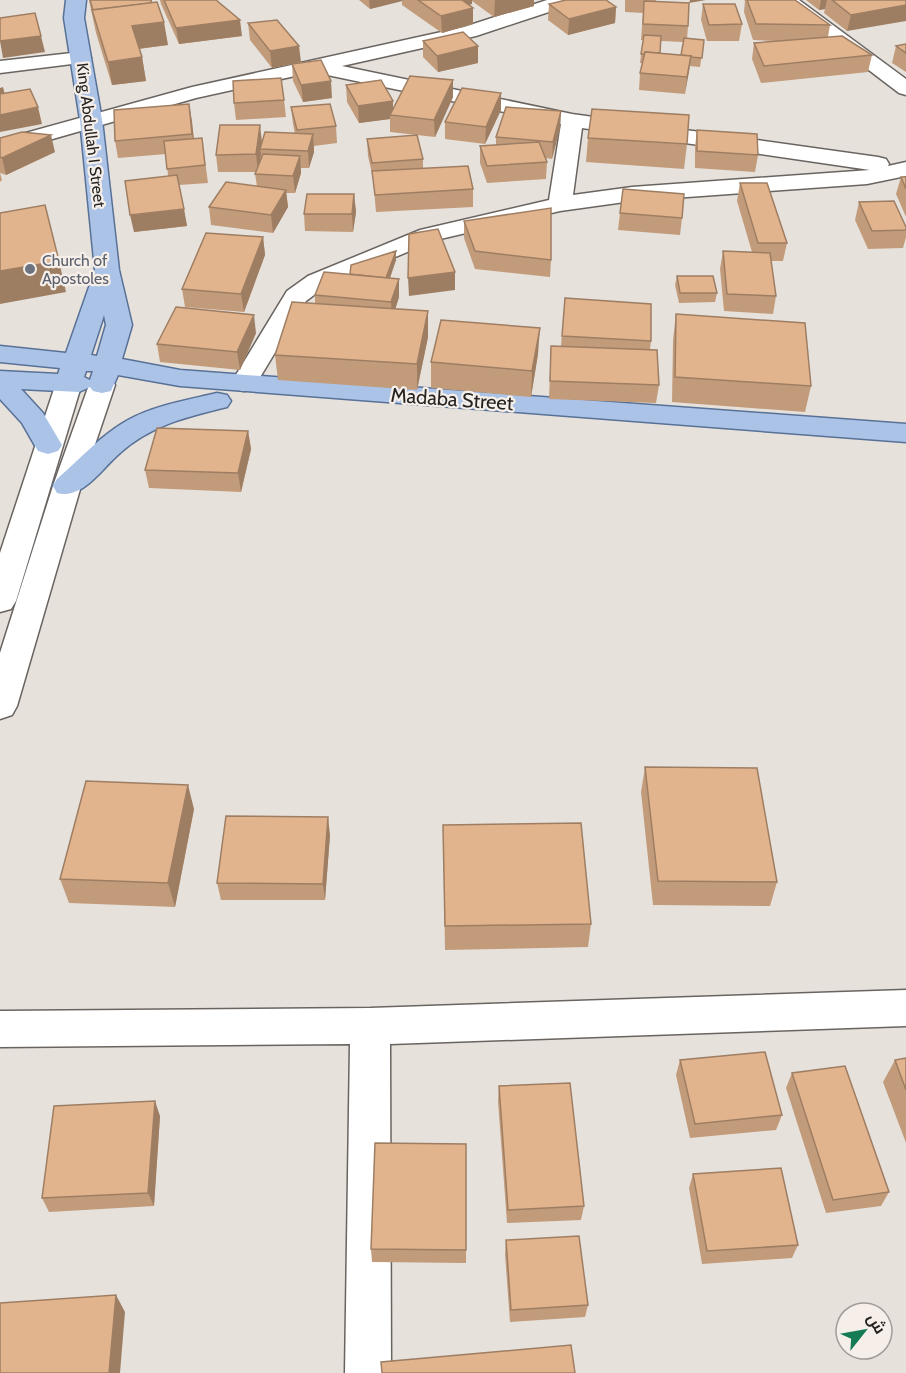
<svg xmlns="http://www.w3.org/2000/svg" width="906" height="1373" viewBox="0 0 906 1373" font-family="Cabin,Cairo,sans-serif">
<rect width="100%" height="100%" fill="#e7e1dc"/>
<g fill="none" stroke-linecap="round" stroke-linejoin="round">
<defs>
<g id="minor">
<path d="M547 0H576L573 4 476 36 342 66 572 114 878 157 886 159 889 164 888 166 906 162V176L867 184 632 201 560 211 436 240 326 286 306 301 253 389 244 391 235 389 231 383 287 291 308 276 420 230 549 200 561 124 313 72 196 98 0 154V140L192 87 464 27ZM582 128 870 170 632 187 573 195Z"/>
<path d="M777 0H799L906 79V95L899 93Z"/>
<path d="M81 52 88 54 91 58 88 62 0 73V61Z"/>
<path d="M69 375 78 377 82 383 16 601 11 609 0 612V553L56 383 60 377Z"/>
<path d="M102 377 111 379 115 385 81 486 17 706 12 715 0 719V653L53 486 89 385 93 379Z"/>
<path d="M906 990V1026L390 1044 391 1373H345L350 1044 0 1047V1011L370 1008Z"/>
</g>
<g id="major">
<path d="M66 0H86L84 18 102 120 119 270 132 325 122 359 180 370 906 424V442L180 386 118 375 111 391 102 393 93 391 90 387 79 392 21 389 43 413 62 445 58 451 48 454 38 451 22 423 0 399V371L58 374 60 368 0 362V346L66 353 95 270 80 120 64 18ZM104 315 106 325 97 356 91 355ZM86 371H93L90 380 84 377Z"/>
<path d="M217 393 227 395 231 401 227 407C187 417 151 425 120 453 102 468 83 500 57 493L53 486 57 479C80 459 101 435 128 420 155 405 188 400 217 393Z"/>
</g>
</defs>
<!-- minor casing -->
<use href="#minor" stroke="#6a6460" stroke-width="3"/>
<!-- major casing -->
<use href="#major" stroke="#587196" stroke-width="3"/>
<!-- minor -->
<use href="#minor" fill="#fff" fill-rule="evenodd"/>
<!-- major -->
<use href="#major" fill="#abc3e6" fill-rule="evenodd"/>
</g>
<!-- wall -->
<g fill="#c29b7a" fill-rule="evenodd">
<path d="M89 0H151L168 45 139 49 142 57 146 81 112 85 96 33Z"/>
<path d="M160 0H216L242 36 179 44 161 4Z"/>
<path d="M359 0H534V6L494 17 472 1V4L469 5 473 8V24L442 33 402 5V1L370 9Z"/>
<path d="M625 0H656V2L688 26 687 39 704 40 700 67 689 66 685 94 639 90 640 73 643 63H640L643 40H641L643 13 625 12ZM661 41 684 42 681 55 660 53Z"/>
<path d="M744 0H795L830 25 828 37 872 55 868 72 761 83 752 59 754 43 777 41 753 40 744 12 745 1Z"/>
<path d="M806 0H906L847 31 824 13 825 9 819 10Z"/>
<path d="M549 4 616 7 615 23 568 35 548 20Z"/>
<path d="M703 4 742 24 739 41H707L701 20Z"/>
<path d="M248 23 301 62 332 98 303 102 293 81 292 64 272 68 250 40Z"/>
<path d="M423 41 478 46V63L438 72 423 57Z"/>
<path d="M906 44V72L892 63 896 46Z"/>
<path d="M346 85 393 109 453 97 435 137 390 132V119L359 123 347 102Z"/>
<path d="M501 93V110L485 144 445 139V122Z"/>
<path d="M284 100 286 117 236 120 234 103Z"/>
<path d="M189 104 194 139 202 138 208 183 179 185 187 226 134 232 168 176 166 154 118 158 115 141Z"/>
<path d="M291 107 336 126 337 143 314 146V152L309 168H301V173L295 193H286L288 207 273 233 211 225 209 207 257 186 255 174 256 172H218L216 155 295 134 293 124Z"/>
<path d="M561 111 560 128 552 159 546 158 547 162 546 179 487 183 480 163V146L496 145V137Z"/>
<path d="M697 130 758 155 755 172 695 168V147Z"/>
<path d="M0 138 55 152 6 175 0 173 2 180 0 182Z"/>
<path d="M588 138 687 144 684 169 586 162Z"/>
<path d="M367 139 423 159V169L473 189V207L376 212 373 178 368 156Z"/>
<path d="M901 177H906V217L896 194Z"/>
<path d="M740 183 787 243 783 261H771L776 296 773 314 724 311 720 269 723 251 752 252 737 201Z"/>
<path d="M354 194 356 212 353 232 305 231 304 214Z"/>
<path d="M859 202 906 227V237L903 248 868 249 855 220Z"/>
<path d="M620 213 682 218 680 235 618 230Z"/>
<path d="M464 221 551 260 550 277 475 269 464 238Z"/>
<path d="M263 237 265 255 244 312 185 307 182 289Z"/>
<path d="M396 251V260L390 278 399 279V297L395 309 428 337 417 390 278 380 275 355 315 304V295L350 274Z"/>
<path d="M677 276 717 293 715 302 679 303 675 285Z"/>
<path d="M565 298 651 341 650 349 659 385 656 403 549 399 551 346H561Z"/>
<path d="M676 314 811 386 805 412 672 402 673 340Z"/>
<path d="M256 333 240 370 160 362 157 344Z"/>
<path d="M538 354 531 397 431 388V362Z"/>
<path d="M248 431 251 449 241 492 149 488 145 470Z"/>
<path d="M645 767 777 882 770 906 653 905 641 792Z"/>
<path d="M194 809 175 907 69 903 60 879Z"/>
<path d="M443 825 591 924 588 947 445 950Z"/>
<path d="M330 835 325 900H221L217 883Z"/>
<path d="M906 1058V1143L883 1082 895 1060Z"/>
<path d="M680 1060 782 1115 776 1130 690 1138 676 1075Z"/>
<path d="M792 1073 889 1192 881 1206 826 1213 786 1088Z"/>
<path d="M499 1086 584 1206 581 1220 507 1223 498 1101Z"/>
<path d="M160 1116 154 1206 49 1212 42 1198Z"/>
<path d="M466 1144V1263L372 1262 371 1249Z"/>
<path d="M693 1174 798 1245 792 1258 702 1264 689 1188Z"/>
<path d="M506 1240 588 1305 585 1317 510 1322 505 1254Z"/>
</g>
<!-- shaded-wall -->
<g fill="#9e7e63">
<path d="M369 0H402V1L370 9Z"/>
<path d="M453 0H472V4L453 9Z"/>
<path d="M495 0H534V6L494 17Z"/>
<path d="M690 0H706L689 3Z"/>
<path d="M821 0H827L825 9 819 10Z"/>
<path d="M906 5V21L847 31 851 15Z"/>
<path d="M616 7 615 23 568 35 569 19Z"/>
<path d="M473 8V24L442 33 441 16Z"/>
<path d="M240 20 242 36 179 44 176 28Z"/>
<path d="M164 22 168 45 136 49 132 26Z"/>
<path d="M41 36 45 52 3 58 0 41Z"/>
<path d="M299 46 301 62 272 68 270 51Z"/>
<path d="M478 46V63L438 72 437 56Z"/>
<path d="M691 56 689 72 685 94 687 77Z"/>
<path d="M142 57 146 81 112 85 108 62Z"/>
<path d="M453 80V97L435 137 434 120Z"/>
<path d="M331 81 332 98 303 102 301 85Z"/>
<path d="M3 87 7 104 0 106V88Z"/>
<path d="M501 93V110L485 144 486 127Z"/>
<path d="M393 101V116L390 115V119L359 123 358 106Z"/>
<path d="M189 104 192 121 195 151 192 134Z"/>
<path d="M38 107 42 124 0 132V115Z"/>
<path d="M561 111 560 128 552 159 553 142Z"/>
<path d="M260 125 262 142 260 149 261 154 258 172 256 154Z"/>
<path d="M313 134 314 152 309 168 308 151Z"/>
<path d="M51 135 55 152 6 175 2 158Z"/>
<path d="M300 156 301 173 295 193 293 176Z"/>
<path d="M286 190 288 207 273 233 271 215Z"/>
<path d="M354 194 356 212 353 232 352 214Z"/>
<path d="M184 209 187 226 134 232 130 215Z"/>
<path d="M263 237 265 255 244 312 241 294Z"/>
<path d="M396 251V260L386 289V280Z"/>
<path d="M59 261 66 292 0 304V271Z"/>
<path d="M455 272V290L409 296 408 278Z"/>
<path d="M399 279V297L392 320 391 302Z"/>
<path d="M428 311V337L417 390V364Z"/>
<path d="M254 315 256 333 240 370 237 352Z"/>
<path d="M540 328 538 354 531 397 532 371Z"/>
<path d="M248 431 251 449 241 492 238 473Z"/>
<path d="M188 785 194 809 175 907 168 883Z"/>
<path d="M328 817 330 835 325 900 323 884Z"/>
<path d="M155 1101 160 1116 154 1206 148 1193Z"/>
<path d="M116 1295 125 1312 120 1373H109Z"/>
</g>
<!-- building -->
<g fill="#e2b48e" stroke="#9e7e63" stroke-width="1.5">
<path d="M90 0H151L152 3 93 10Z"/>
<path d="M164 0H216L240 20 176 28Z"/>
<path d="M418 0H462L473 8 441 16Z"/>
<path d="M566 0H606L616 7 569 19 549 4Z"/>
<path d="M747 0H795L830 25 756 24Z"/>
<path d="M832 0H906V5L851 15Z"/>
<path d="M644 1 689 3 688 26 643 24Z"/>
<path d="M157 2 164 22 132 26 142 57 108 62 92 10Z"/>
<path d="M703 4H735L742 24 709 25Z"/>
<path d="M35 13 41 36 0 41V18Z"/>
<path d="M277 20 299 46 270 51 248 23Z"/>
<path d="M463 32 478 46 437 56 423 41Z"/>
<path d="M644 35 661 36 660 53 645 52V54H641Z"/>
<path d="M842 36 872 55 764 66 754 43Z"/>
<path d="M684 38 704 40 702 58 690 57 691 56 681 55Z"/>
<path d="M906 44V53L896 46Z"/>
<path d="M645 52 691 56 687 77 640 73Z"/>
<path d="M321 60 331 81 301 85 292 64Z"/>
<path d="M410 76 453 80 434 120 390 115Z"/>
<path d="M281 78 284 100 234 103 233 81Z"/>
<path d="M381 80 393 101 358 106 346 85Z"/>
<path d="M462 88 501 93 486 127 445 122Z"/>
<path d="M30 89 38 107 0 115V94Z"/>
<path d="M189 104 192 134 115 141 114 110Z"/>
<path d="M330 104 336 126 297 130 291 107Z"/>
<path d="M506 107 561 111 553 142 496 137Z"/>
<path d="M592 109 689 115 687 144 588 138Z"/>
<path d="M220 125H260L256 154 216 155Z"/>
<path d="M697 130 757 134 758 155 697 151Z"/>
<path d="M22 132 51 135 2 158 0 157V138Z"/>
<path d="M265 132 313 134 308 151 260 149Z"/>
<path d="M417 135 423 159 372 163 367 139Z"/>
<path d="M202 138 205 165 167 169 164 141Z"/>
<path d="M539 142 547 162 487 166 480 146Z"/>
<path d="M263 154 300 156 293 176 255 174Z"/>
<path d="M468 166 473 189 375 195 372 171Z"/>
<path d="M177 175 184 209 130 215 125 181Z"/>
<path d="M901 177H906V189Z"/>
<path d="M226 182 286 190 271 215 209 207Z"/>
<path d="M740 183H767L787 243H758Z"/>
<path d="M623 189 684 194 682 218 620 213Z"/>
<path d="M307 194H354L352 214H304Z"/>
<path d="M894 201 906 227V230L872 231 859 202Z"/>
<path d="M45 205 59 261 0 271V213Z"/>
<path d="M551 208V260L475 251 464 221Z"/>
<path d="M438 229 455 272 408 278 409 234Z"/>
<path d="M206 233 263 237 241 294 182 289Z"/>
<path d="M396 251 386 278 350 274 351 265Z"/>
<path d="M723 251 770 253 776 296 727 294Z"/>
<path d="M324 272 399 279 391 302 315 295Z"/>
<path d="M677 276H713L717 293H680Z"/>
<path d="M565 298 651 304V341L562 336Z"/>
<path d="M292 302 428 311 417 364 275 355Z"/>
<path d="M176 307 254 315 237 352 157 344Z"/>
<path d="M676 314 805 323 811 386 675 377Z"/>
<path d="M441 320 540 328 532 371 431 362Z"/>
<path d="M551 346 657 350 659 385 550 381Z"/>
<path d="M157 428 248 431 238 473 145 470Z"/>
<path d="M645 767 757 768 777 882 658 881Z"/>
<path d="M86 781 188 785 168 883 60 879Z"/>
<path d="M226 816 328 817 323 884 217 883Z"/>
<path d="M581 823 591 924 445 926 443 825Z"/>
<path d="M765 1052 782 1115 695 1124 680 1060Z"/>
<path d="M906 1058V1090L895 1060Z"/>
<path d="M845 1066 889 1192 833 1200 792 1073Z"/>
<path d="M570 1083 584 1206 508 1210 499 1086Z"/>
<path d="M155 1101 148 1193 42 1198 54 1106Z"/>
<path d="M375 1143 466 1144V1250L371 1249Z"/>
<path d="M781 1168 798 1245 707 1251 693 1174Z"/>
<path d="M579 1236 588 1305 511 1310 506 1240Z"/>
<path d="M116 1295 109 1373H0V1303Z"/>
<path d="M571 1345 575 1373H382L381 1362Z"/>
</g>
<!-- markers -->
<circle fill="#6b7280" stroke="#f5eee9" stroke-width="2" cx="30" cy="269" r="6"/>
<g text-anchor="middle" dominant-baseline="central" stroke-width="4.5" stroke-linejoin="round" paint-order="stroke">
<!-- far-street labels -->
<g font-size="16" fill="#262422" stroke="#f5eee9">
<text transform="translate(91 135) rotate(83)">King Abdullah I Street</text>
</g>
<!-- far-worship labels -->
<g font-size="16" fill="#5b616d" stroke="#f5eee9" text-anchor="start">
<text x="42" y="260">Church of<tspan x="42" dy="18">Apostoles</tspan></text>
</g>
<!-- street labels -->
<g font-size="20" fill="#262422" stroke="#f5eee9">
<text transform="translate(452 399) rotate(4)">Madaba Street</text>
</g>
</g>
<!-- north arrow -->
<g transform="translate(864 1331) rotate(59)"><circle r="28" fill="#f5eee9" stroke="#a29d99" stroke-width="1.5"/>
<path d="M0-4.5L10 22L0 15L-10 22Z" fill="#157b54"/>
<text y="-9" font-size="16" font-weight="bold" text-anchor="middle" fill="#262422">ش</text>
</g>
</svg>
